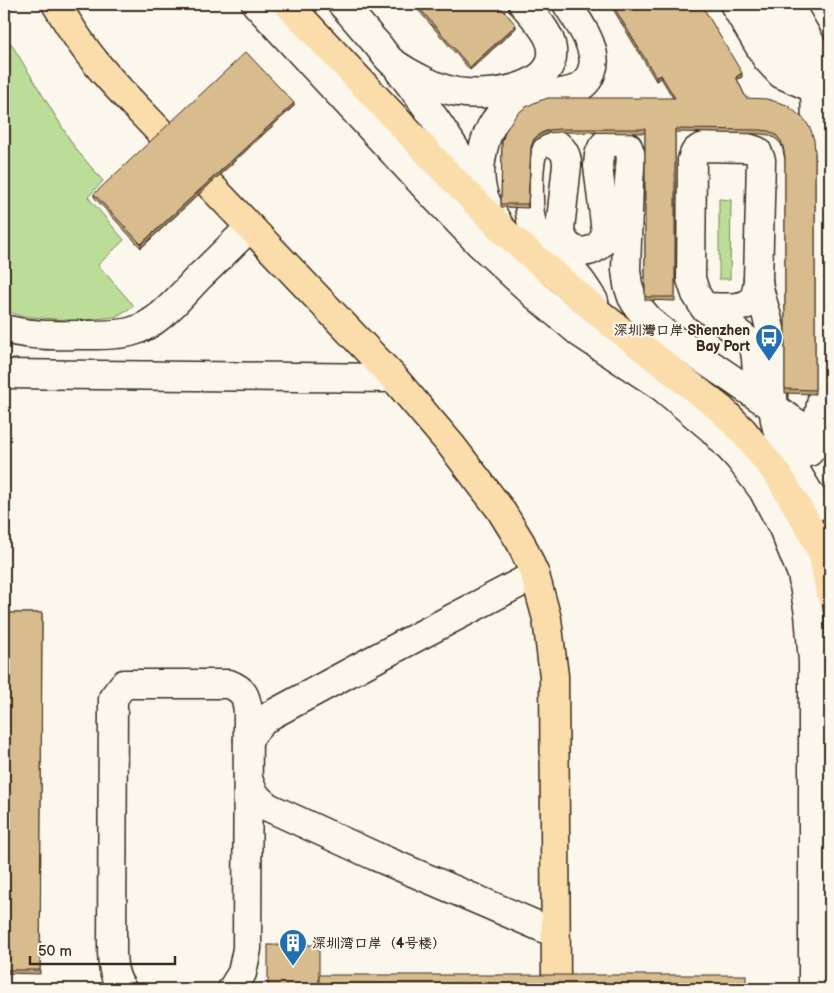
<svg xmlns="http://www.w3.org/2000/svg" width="834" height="993" viewBox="0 0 834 993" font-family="'Balsamiq Sans','LXGW WenKai TC',sans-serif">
<rect width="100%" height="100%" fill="#fbf7ec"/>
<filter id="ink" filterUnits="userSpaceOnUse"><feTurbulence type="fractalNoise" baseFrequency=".02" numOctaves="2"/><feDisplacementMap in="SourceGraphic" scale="10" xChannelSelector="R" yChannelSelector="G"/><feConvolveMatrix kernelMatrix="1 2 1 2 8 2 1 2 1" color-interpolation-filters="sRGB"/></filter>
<g filter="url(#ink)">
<!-- green -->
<g fill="#bbdd97" stroke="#7b845a">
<path d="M4 30 7 37 75 148 103 181 88 197 124 240 98 265 134 306 115 317 75 321 21 316 4 310Z"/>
<path d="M719 199 731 200 730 279H719Z"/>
</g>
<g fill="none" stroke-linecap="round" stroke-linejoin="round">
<defs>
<g id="minor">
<path d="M256 4 432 194 480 244 535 295 580 333 662 387 712 429 739 458 763 490 783 528 802 574 809 614 813 662V989"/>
<path d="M342 4C354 17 365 31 377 44 382 50 386 57 392 62 402 69 414 76 425 81 437 87 452 92 465 93 494 96 562 87 551 44 547 29 533 16 523 4"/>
<path d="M734 4 767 59 781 74 815 89"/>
<path d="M765 4 782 35 815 89"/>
<path d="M788 4 814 49 816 61 815 89 819 230 817 270 824 315 823 394 819 415 811 434 809 443V452"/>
<path d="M400 72C430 109 456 149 481 191"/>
<path d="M497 221C482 201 477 179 482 155 485 137 493 117 509 107 519 100 530 98 542 96 561 92 586 94 592 70 594 65 594 60 593 55 590 37 577 20 567 4"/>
<path d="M594 301C589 294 585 286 579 279 565 262 540 243 532 223 528 212 527 159 534 150 546 133 568 146 567 165L560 229C564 257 599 260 606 232L598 166 599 155 602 148 605 144 610 142H620L628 147 631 156 629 182 626 270 628 285 632 297 638 307 653 324 663 332 830 446"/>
<path d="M704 307C718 307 745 311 753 299 757 293 757 286 758 280"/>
<path d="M4 329C27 335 52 336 76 335 93 335 113 336 130 332 158 325 179 298 198 278 216 261 233 244 250 227"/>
<path d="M4 374 394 378"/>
<path d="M772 405C768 396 762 388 759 379 754 367 759 353 751 343L704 307 696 294 691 279 692 160C694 153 696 149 704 147L748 148 757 151 761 160 758 280 759 288C763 305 770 323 772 340 776 366 770 394 775 420 781 451 801 479 817 506"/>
<path d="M248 740C254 730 261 722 271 715L369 662 535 575"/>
<path d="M248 779C253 793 256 798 268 807L375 856 555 933"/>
<path d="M122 989C113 976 112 962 112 947L113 698 124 684H229C244 690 246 696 248 711L247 949 242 973 232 989"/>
</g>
<g id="highway">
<path d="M56 4C68 23 79 42 93 59 114 86 139 109 162 134"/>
<path d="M288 4 443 169 507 234 606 319 722 410 743 431 779 476 812 532 823 556 830 593"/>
<path d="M209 184 394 378 451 445 500 509 521 543 535 575 547 619 554 676 556 978"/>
</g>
</defs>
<!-- minor casing -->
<use href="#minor" stroke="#3b2a1e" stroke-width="31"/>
<!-- highway casing -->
<use href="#highway" stroke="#3b2a1e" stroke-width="31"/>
<!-- minor -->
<use href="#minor" stroke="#fbf7ec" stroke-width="28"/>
<!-- highway -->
<use href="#highway" stroke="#faddab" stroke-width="28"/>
</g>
<!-- wall -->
<g fill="#baa279" stroke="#3b2a1e">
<path d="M413 4H498L516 28 470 70Z"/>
<path d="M610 4H701L742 77 737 79 746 98 815 152V394L785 393V160L783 150 781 144 776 139 769 135 761 134 675 132V301L645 300V133L559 132 549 133 541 137 534 142 531 150 528 208 501 207 502 142 505 132 673 98 661 78 656 81Z"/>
<path d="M294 106 141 248 94 197V194Z"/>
<path d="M4 613H42L40 974 4 973Z"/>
</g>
<!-- shaded-wall -->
<g fill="#978463" stroke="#3b2a1e">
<path d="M516 25V28L470 70V67Z"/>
<path d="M742 73V77L736 80V77Z"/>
<path d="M661 75V78L656 81V77Z"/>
<path d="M294 103V106L141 248V244Z"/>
<path d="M549 130V133L541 137 534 142 531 150 528 208 531 147 534 139 541 133Z"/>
</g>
<!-- building -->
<g fill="#d8bc8d" stroke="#3b2a1e">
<path d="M416 4H498L516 25 470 67Z"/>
<path d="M612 4H701L742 73 736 77 746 98 767 99 787 105 805 120 811 130 814 140 815 152V390L785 389V157L783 147 781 141 776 135 769 131 761 130 675 129V297H645V129H559L549 130 541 133 534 139 531 147 528 204H501L502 142 505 132 511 122 517 114 526 107 536 102 548 98H675L661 75 656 77Z"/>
<path d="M246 52 294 103 141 244 94 194Z"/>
<path d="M4 613H42L40 970H4Z"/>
<rect x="268" y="945" width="51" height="44"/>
<rect x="319" y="975" width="427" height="14"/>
</g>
</g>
<!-- icons -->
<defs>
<symbol id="bus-pin" viewBox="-11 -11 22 30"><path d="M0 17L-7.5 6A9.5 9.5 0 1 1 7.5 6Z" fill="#1f6fb2" stroke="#fbf7ec"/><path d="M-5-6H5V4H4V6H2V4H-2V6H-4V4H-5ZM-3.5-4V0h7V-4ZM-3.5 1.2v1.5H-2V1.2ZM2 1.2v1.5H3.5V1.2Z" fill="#fff"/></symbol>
<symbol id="building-pin" viewBox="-11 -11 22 30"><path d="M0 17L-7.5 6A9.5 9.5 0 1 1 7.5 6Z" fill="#1f6fb2" stroke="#fbf7ec"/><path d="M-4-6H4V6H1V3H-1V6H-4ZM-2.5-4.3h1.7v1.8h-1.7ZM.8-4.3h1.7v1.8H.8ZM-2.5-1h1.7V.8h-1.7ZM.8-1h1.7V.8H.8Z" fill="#fff"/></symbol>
</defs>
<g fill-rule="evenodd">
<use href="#bus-pin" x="753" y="322" width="32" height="43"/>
<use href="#building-pin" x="277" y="927" width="32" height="43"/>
</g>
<g text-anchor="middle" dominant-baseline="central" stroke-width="4" stroke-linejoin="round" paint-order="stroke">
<!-- poi labels -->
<g font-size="14" font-weight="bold" fill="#3b2a1e" stroke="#fbf7ec" text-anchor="end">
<text x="750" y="330">深圳灣口岸 Shenzhen<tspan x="750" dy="16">Bay Port</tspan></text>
<text x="312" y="943" text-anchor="start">深圳湾口岸（4号楼）</text>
</g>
</g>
<!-- margin -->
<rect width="834" height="993" fill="none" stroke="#fbf7ec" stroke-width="20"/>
<rect x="10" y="10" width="814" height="973" fill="none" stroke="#3b2a1e" stroke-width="2" filter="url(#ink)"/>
<!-- scale -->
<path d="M30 956v8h145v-8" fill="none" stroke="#3b2a1e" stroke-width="2.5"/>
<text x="38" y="956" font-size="15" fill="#3b2a1e" stroke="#fbf7ec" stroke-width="4" paint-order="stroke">50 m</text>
</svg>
